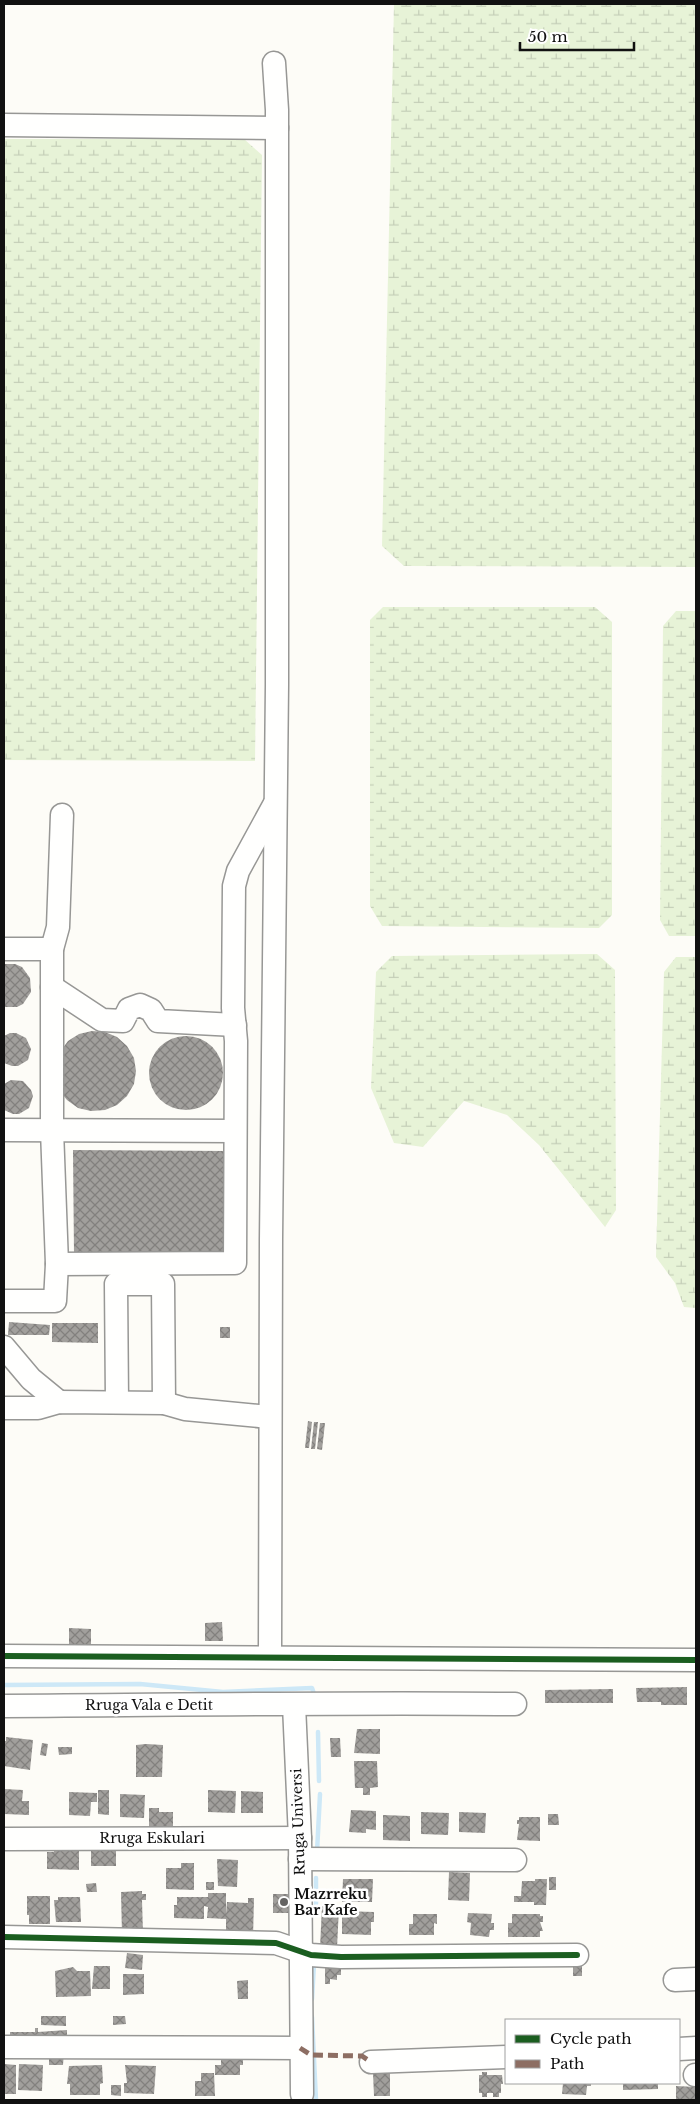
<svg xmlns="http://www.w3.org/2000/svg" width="700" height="2104" viewBox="0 0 700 2104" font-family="'Libre Baskerville',serif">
<defs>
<pattern id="wetland-marsh" width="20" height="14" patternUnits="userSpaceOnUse" patternTransform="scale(1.25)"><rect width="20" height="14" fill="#e7f3d7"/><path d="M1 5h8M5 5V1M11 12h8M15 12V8" fill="none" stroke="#c5cfb8"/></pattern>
<pattern id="building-cross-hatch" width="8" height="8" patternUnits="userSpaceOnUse" patternTransform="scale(1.25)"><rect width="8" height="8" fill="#a19f9c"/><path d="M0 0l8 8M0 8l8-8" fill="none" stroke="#82807e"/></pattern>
</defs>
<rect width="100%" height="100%" fill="#fdfcf7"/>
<!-- wetland -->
<g fill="url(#wetland-marsh)">
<path d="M394 4H696V567L404 566 382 546Z"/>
<path d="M4 139H244L262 155 255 761 4 760Z"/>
<path d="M383 607H595L612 622V915L599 928 382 926 370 906V620Z"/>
<path d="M676 611H696V936H669L660 920 663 626Z"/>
<path d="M597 954 615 970 616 1210 605 1227 539 1145 507 1115 464 1101 423 1147 394 1143 371 1088 376 972 392 956Z"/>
<path d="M676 957H696V1308L684 1307 675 1283 656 1257 664 972Z"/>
</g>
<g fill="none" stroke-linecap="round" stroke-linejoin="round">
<!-- stream -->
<g stroke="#cde8f7" stroke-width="4.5">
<path d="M4 1685 140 1684 223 1692 312 1688 314 1694"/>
<path d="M318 1732 319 1781"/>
<path d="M317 1852 320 1794"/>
<path d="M316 1878V1904"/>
<path d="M312 1999 314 1964"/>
<path d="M312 2017 316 2100"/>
</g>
</g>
<!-- building -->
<g fill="url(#building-cross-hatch)">
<path d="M4 964H15L22 967 30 978 31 992 23 1004 17 1007H4Z"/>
<path d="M92 1031 105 1032 117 1037 127 1046 134 1058 136 1071 134 1084 127 1096 117 1105 105 1110 91 1111 78 1108 67 1100 59 1090 60 1052 68 1041 79 1034Z"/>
<path d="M10 1033H16L26 1038 31 1049 28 1060 18 1066H12L4 1063V1036Z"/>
<circle cx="186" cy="1073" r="37"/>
<path d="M11 1080 23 1081 31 1090 33 1096 29 1108 19 1114H13L4 1110V1084Z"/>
<path d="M73 1150 225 1151V1254H74Z"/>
<path d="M9 1322 50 1325 49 1335H8Z"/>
<path d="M52 1323H98V1343L52 1342Z"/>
<rect x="220" y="1327" width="10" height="11"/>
<path d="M308 1421 312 1422 309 1448H305Z"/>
<path d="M314 1422H318L315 1449H311Z"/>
<path d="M320 1423H325L322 1450 317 1449Z"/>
<path d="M222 1622 223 1641H205V1623Z"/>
<path d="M69 1628 91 1629V1646H69Z"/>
<path d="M687 1687V1705H661V1702H637L636 1688Z"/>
<path d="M613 1689V1703H545V1690Z"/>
<path d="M357 1729H380V1754L354 1753Z"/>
<path d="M6 1737 33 1740 30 1770 4 1766V1741H6Z"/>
<path d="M330 1738H340L341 1757H331Z"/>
<path d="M42 1743 48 1744 46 1756 40 1755Z"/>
<path d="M146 1744 163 1745 162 1777H136V1745Z"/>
<path d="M58 1747H72V1754L59 1755Z"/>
<path d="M354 1761H377L378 1787 370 1788V1795H363V1788H355Z"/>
<path d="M4 1789 23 1790 22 1801H29V1815L4 1814Z"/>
<path d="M98 1790H109V1815L98 1814Z"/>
<path d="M208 1790 236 1791 235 1813 208 1812Z"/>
<path d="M241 1791 263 1792V1813H241Z"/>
<path d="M69 1792 97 1793V1802H91L90 1816 69 1815Z"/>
<path d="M120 1794 145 1795 144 1818 120 1817Z"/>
<path d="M149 1808H159V1812H173V1832L149 1831Z"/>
<path d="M351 1810 376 1811V1830L366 1829V1833L349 1832Z"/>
<path d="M421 1812 449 1813 448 1835 421 1834Z"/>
<path d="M459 1812 486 1813 485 1833 459 1832Z"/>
<path d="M548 1814H558L559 1825H548Z"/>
<path d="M383 1815 410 1816V1841L383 1840Z"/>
<path d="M519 1817H540V1841L517 1840 519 1824H517V1820H519Z"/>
<path d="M54 1845 79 1846V1870L47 1869V1852H54Z"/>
<rect x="91" y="1846" width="25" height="20"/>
<path d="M217 1859 238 1860 237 1887 218 1886Z"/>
<path d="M181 1863H194V1890L166 1889V1868H181Z"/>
<path d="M449 1872 470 1873 469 1901 448 1900Z"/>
<rect x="549" y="1877" width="7" height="13"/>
<path d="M343 1879H373L372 1902H342Z"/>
<path d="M535 1879H547L546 1905H534V1902H514V1896H521L522 1881H535Z"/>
<rect x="206" y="1882" width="8" height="8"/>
<path d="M96 1883 97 1892H87L86 1884Z"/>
<path d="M142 1891V1894H146V1900H142L143 1934 122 1935 121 1892Z"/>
<path d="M208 1893H226V1914L227 1902 248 1903V1898H254L253 1938 226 1937V1919L207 1918 208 1907 204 1906V1919L174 1918V1905H177V1897H208Z"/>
<rect x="273" y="1894" width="22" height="19"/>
<path d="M27 1896H50V1924H29V1915H27Z"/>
<path d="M58 1897H80L81 1922H56L54 1900H58Z"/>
<path d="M322 1906 339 1907 337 1948H320Z"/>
<path d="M342 1911 374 1912V1922H371V1935L342 1934Z"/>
<path d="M468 1913 492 1914 491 1923H494V1930H490L489 1937 470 1935 471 1923 467 1922Z"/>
<path d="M413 1914H437V1924L434 1923V1935H409V1924H413Z"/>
<path d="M512 1914H540V1916H543V1922H540L543 1931H540V1937H508V1923H512Z"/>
<path d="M127 1953 143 1955 142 1970 125 1968Z"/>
<path d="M325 1960H341V1975H337V1980L330 1979V1984H325Z"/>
<rect x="573" y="1961" width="9" height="15"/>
<path d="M94 1966H110V1989H92Z"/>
<path d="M73 1967 77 1971H90L91 1996 56 1997 55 1971Z"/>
<path d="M123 1974H144V1994L123 1995Z"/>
<path d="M248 1980V1999H238L237 1981Z"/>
<path d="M41 2016H66V2026L41 2025Z"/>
<path d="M113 2016H125L126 2024 113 2025Z"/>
<path d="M35 2028H38V2032L67 2030V2043L10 2042V2032H35Z"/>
<path d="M49 2052H64L63 2065H49Z"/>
<path d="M243 2055V2065H240V2075H215V2065H221V2057Z"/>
<path d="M4 2064 16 2065V2094H4Z"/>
<path d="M19 2064 43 2065 42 2091 18 2090Z"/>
<path d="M102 2065 103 2083 100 2084V2095H70V2084H67L69 2066Z"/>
<path d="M125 2065 156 2066 154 2094 124 2093V2083H127Z"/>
<path d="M482 2072H487V2075H502L503 2084H501V2093H499V2097H493V2093H487V2097H482V2093H479V2075H482Z"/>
<path d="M201 2073H214L215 2096H195V2081H201Z"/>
<path d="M373 2073H390V2096H374Z"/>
<path d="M563 2083H591V2086H587L586 2095 562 2094Z"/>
<path d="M623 2083H658V2089L623 2090Z"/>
<path d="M111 2085H121V2096L111 2095Z"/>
<path d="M676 2086 696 2087V2100H676Z"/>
</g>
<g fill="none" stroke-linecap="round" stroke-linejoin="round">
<defs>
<g id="minor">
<path d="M4 125 277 128"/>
<path d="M62 815 58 927 52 949V1130L57 1264 235 1263 236 1041 233 1008 234 886 238 871 274 805"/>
<path d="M4 949H52"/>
<path d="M52 987 102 1020 123 1021 129 1009 140 1005 151 1010 158 1021 235 1025"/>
<path d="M4 1130 235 1131"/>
<path d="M4 1301H55L57 1264"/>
<path d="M4 1347 31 1379 59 1402"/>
<path d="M117 1402 116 1284H163L164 1403"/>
<path d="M4 1408H38L59 1402 164 1403 185 1409 269 1417"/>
<path d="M4 1656 696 1660"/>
<path d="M270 1657 271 1240 277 685V110L274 63"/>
<path d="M294 1705 300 1838 302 2094"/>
<path d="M4 1706C174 1705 345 1702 515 1704"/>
<path d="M4 1839 300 1838"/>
<path d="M300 1859 515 1860"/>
<path d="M4 1937 276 1943 311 1955 341 1957 577 1955"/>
<path d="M675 1980 696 1979"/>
<path d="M4 2047 300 2048"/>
<path d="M679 2049 696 2048"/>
<path d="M371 2062 506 2057"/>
<path d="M695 2075H696"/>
</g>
</defs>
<!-- minor casing -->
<use href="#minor" stroke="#979795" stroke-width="25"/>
<!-- minor -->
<use href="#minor" stroke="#fffffe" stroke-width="22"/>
<!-- quiet -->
<path stroke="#8d6e63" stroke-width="5" stroke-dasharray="10 5" stroke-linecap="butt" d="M300 2048 311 2055 362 2056 371 2062"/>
<defs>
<g id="cycleway">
<path d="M4 1656 696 1660"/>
<path d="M4 1937 276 1943 311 1955 341 1957 577 1955"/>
</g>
</defs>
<!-- cycleway casing -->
<use href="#cycleway" stroke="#fff" stroke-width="9"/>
<!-- cycleway -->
<use href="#cycleway" stroke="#1b5e20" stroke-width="6"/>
</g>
<!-- markers -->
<circle fill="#646362" stroke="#fff" stroke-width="2" cx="284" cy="1902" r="5"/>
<g text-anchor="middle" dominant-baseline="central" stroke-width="5" stroke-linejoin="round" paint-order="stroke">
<!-- street labels -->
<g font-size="14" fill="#111" stroke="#fff">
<text x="149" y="1705">Rruga Vala e Detit</text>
<text transform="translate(298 1822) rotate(-92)">Rruga Universi</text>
<text x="152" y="1838">Rruga Eskulari</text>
</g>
<!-- poi labels -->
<g font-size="14" font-weight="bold" fill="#111" stroke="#fff" text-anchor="start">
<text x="294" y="1894">Mazrreku<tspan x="294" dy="16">Bar Kafe</tspan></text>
</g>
</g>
<!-- border -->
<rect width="700" height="2104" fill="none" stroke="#111111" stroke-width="10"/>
<!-- legend -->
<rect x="505" y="2019" width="175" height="65" fill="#ffffff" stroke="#a0a0a0"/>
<rect x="515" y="2035" width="25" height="8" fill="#1b5e20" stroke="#a0a0a0"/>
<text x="550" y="2044" font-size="15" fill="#111111">Cycle path</text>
<rect x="515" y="2060" width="25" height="8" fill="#8d6e63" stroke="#a0a0a0"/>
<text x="550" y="2069" font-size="15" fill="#111111">Path</text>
<!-- scale -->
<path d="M520 42v8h114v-8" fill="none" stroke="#111111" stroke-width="2.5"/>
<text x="528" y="42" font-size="15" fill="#111111" stroke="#ffffff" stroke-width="4" paint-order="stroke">50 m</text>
</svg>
